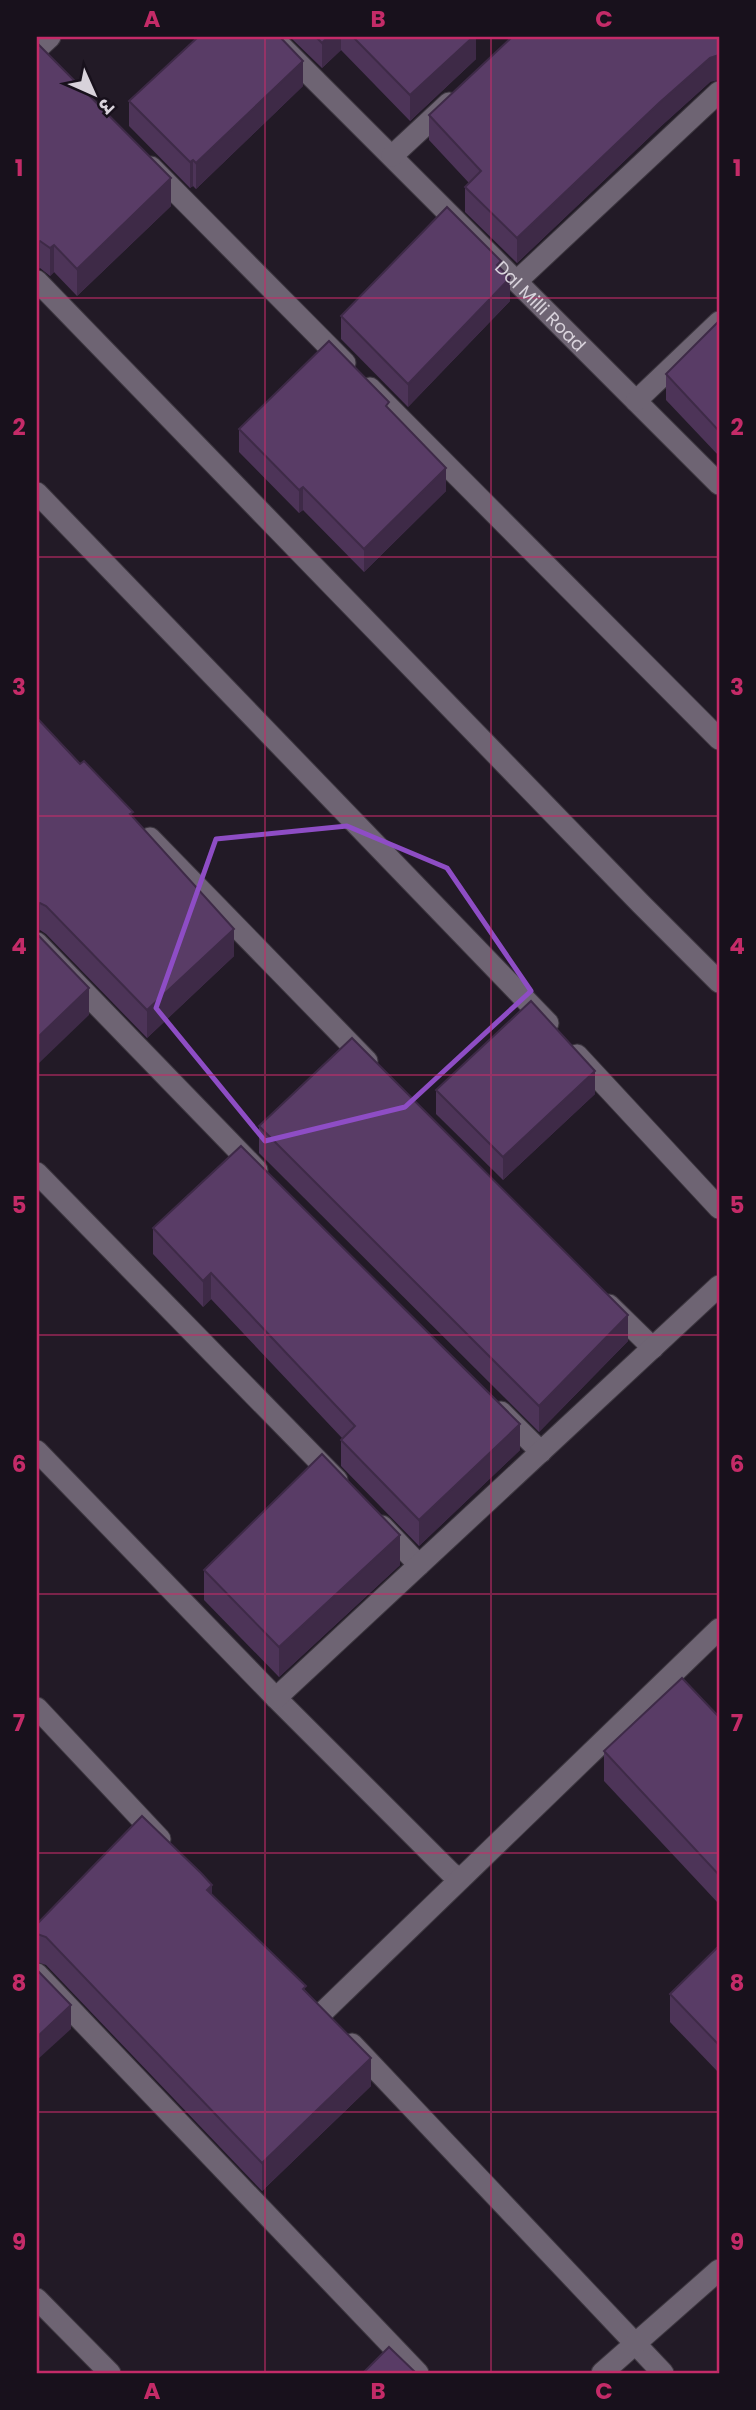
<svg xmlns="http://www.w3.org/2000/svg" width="756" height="2410" viewBox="0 0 756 2410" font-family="Poppins,'Noto Sans Devanagari',sans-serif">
<rect width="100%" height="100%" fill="#221a26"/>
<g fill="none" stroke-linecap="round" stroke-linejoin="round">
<defs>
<g id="street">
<path id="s1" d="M272 37 719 484"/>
<path d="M37 49 50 37"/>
<path d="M392 156 449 103"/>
<path d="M151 167 345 363"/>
<path d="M37 281 641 904 719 982"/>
<path d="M517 281 719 92"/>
<path d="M370 388 719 739"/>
<path d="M636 401 719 322"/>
<path d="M37 493 548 1023"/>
<path d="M150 838 367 1061"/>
<path d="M37 943 257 1170"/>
<path d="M577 1055 719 1208"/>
<path d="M37 1173 337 1480"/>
<path d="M609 1305 653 1348"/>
<path d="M501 1412 541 1452"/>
<path d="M37 1451 276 1698 450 1872 460 1879"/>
<path d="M382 1526 419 1565"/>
<path d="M276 1698 719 1286"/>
<path d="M37 1708 160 1839"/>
<path d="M37 1974 418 2373"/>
<path d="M323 2012 719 1629"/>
<path d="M352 2044 663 2373"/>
<path d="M37 2299 110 2373"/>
<path d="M602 2373 719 2270"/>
</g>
</defs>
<!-- street casing -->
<use href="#street" stroke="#3c363f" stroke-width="23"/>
<!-- street -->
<use href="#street" stroke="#6e6473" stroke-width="21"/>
</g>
<!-- wall -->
<g fill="#4d3458">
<path d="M290 37H476V59L410 121 341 50 322 68Z"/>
<path d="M37 43 171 206 77 296 54 272 50 276 40 268 37 269Z"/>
<path d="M710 82 659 128 517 263 465 212V187L469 183 429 140V115Z"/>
<path d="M303 86 196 189 193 186 190 188 129 126V101Z"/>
<path d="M501 268 510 301 408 407 341 339V316Z"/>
<path d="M719 321V456L666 400V374Z"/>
<path d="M389 410 446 491 364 572 303 510 299 513 239 452V429Z"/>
<path d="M37 718 133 818 234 956 147 1038 46 934 40 930 37 931Z"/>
<path d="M436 1090 595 1094 503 1180 436 1114Z"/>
<path d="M259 1126 628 1341 539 1432 259 1153Z"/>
<path d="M153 1228 520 1450 419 1546 341 1466V1440L342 1438 211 1299 203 1307 153 1254Z"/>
<path d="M400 1565 279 1677 204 1600V1570Z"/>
<path d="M719 1717V1904L604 1781V1751Z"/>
<path d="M212 1895 306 1991 371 2086 262 2191 46 1965 37 1962V1924Z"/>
<path d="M719 1946V2073L670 2022V1994Z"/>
</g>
<!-- shaded-wall -->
<g fill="#3e2a47">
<path d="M328 37H341V50L322 68V43Z"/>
<path d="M473 37H476V59L410 121V95Z"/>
<path d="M719 55V80L710 82 659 128 517 263V238L659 103 710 58Z"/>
<path d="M303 61V86L196 189V163Z"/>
<path d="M193 160V186L190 188V162Z"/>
<path d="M171 178V206L77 296V269Z"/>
<path d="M40 241V268L37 269V242Z"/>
<path d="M54 245V272L50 276V248Z"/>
<path d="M510 278V301L408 407V384Z"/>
<path d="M446 468V491L364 572V549Z"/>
<path d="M303 487V510L299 513V490Z"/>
<path d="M40 903V930L37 931V904Z"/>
<path d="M234 929V956L147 1038V1010Z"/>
<path d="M89 988V1015L37 1065V1038Z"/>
<path d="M595 1071V1094L503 1180V1157Z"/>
<path d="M211 1273V1299L203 1307V1281Z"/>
<path d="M628 1315V1341L539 1432V1406Z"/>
<path d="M520 1424V1450L419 1546V1520Z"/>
<path d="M400 1535V1565L279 1677V1647Z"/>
<path d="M39 1737V1760L37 1763V1739Z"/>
<path d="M212 1885V1913L207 1890Z"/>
<path d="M71 2005V2029L37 2060V2037Z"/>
<path d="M371 2058V2086L262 2191V2163Z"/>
</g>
<!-- building -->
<g fill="#593c66" stroke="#3e2a47" stroke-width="2">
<path d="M198 37H280L303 61 196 163 193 160 190 162 129 101Z"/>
<path d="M316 37H328L322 43Z"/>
<path d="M353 37H473L410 95Z"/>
<path d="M512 37H719V55L710 58 659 103 517 238 465 187 481 171 429 115Z"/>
<path d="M37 43 171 178 77 269 54 245 50 248 40 241 37 242Z"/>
<path d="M447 207 501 261 497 265 510 278 408 384 341 316Z"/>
<path d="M719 321V431L666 374Z"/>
<path d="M329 341 389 402 386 406 446 468 364 549 303 487 299 490 239 429Z"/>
<path d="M37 718 80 764 84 761 133 812 130 814 234 929 147 1010 46 906 40 903 37 904Z"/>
<path d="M37 934 89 988 37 1038Z"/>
<path d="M531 1001 595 1071 503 1157 436 1090Z"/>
<path d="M352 1038 628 1315 539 1406 259 1126Z"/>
<path d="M241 1146 520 1424 419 1520 341 1440 355 1426 211 1273 203 1281 153 1228Z"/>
<path d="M322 1454 400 1535 279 1647 204 1570Z"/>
<path d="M682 1678 719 1717V1875L604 1751Z"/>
<path d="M142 1816 201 1873 212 1885 207 1890 306 1986 303 1989 371 2058 262 2163 46 1937 37 1934V1924Z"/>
<path d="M719 1946V2045L670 1994Z"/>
<path d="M37 1970 71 2005 37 2037Z"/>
<path d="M389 2347 416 2373H363Z"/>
</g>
<!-- marked area -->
<path fill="none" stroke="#8e4dc5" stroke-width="5" stroke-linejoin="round" d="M347 826 447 868 531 991 405 1107 265 1141 156 1008 216 839Z"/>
<!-- grid -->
<path fill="none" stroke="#c42b68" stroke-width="2" stroke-opacity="0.55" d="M265 37V2373M491 37V2373M37 298H719M37 557H719M37 816H719M37 1075H719M37 1335H719M37 1594H719M37 1853H719M37 2112H719"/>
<g text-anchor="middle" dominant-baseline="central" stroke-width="5" stroke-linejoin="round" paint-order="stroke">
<!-- street labels -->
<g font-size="18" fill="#d8d2db" stroke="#18111c">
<text stroke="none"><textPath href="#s1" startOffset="380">Dal Milli Road</textPath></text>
</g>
</g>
<!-- border -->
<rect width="756" height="2410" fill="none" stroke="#18111c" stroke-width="77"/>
<!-- north arrow -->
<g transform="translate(94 94) rotate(135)" stroke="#18111c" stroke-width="5" paint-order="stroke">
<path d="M0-5L12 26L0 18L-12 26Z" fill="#d8d2db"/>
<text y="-10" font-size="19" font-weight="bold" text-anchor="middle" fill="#d8d2db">उ</text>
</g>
<rect x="38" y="38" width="680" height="2334" fill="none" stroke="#c42b68" stroke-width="2.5"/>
<g font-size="23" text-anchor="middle" font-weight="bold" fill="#c42b68">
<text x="152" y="27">A</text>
<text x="378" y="27">B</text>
<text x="604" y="27">C</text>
<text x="19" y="176">1</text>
<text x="737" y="176">1</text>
<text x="19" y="435">2</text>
<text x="737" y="435">2</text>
<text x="19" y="695">3</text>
<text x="737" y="695">3</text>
<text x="19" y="954">4</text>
<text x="737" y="954">4</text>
<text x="19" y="1213">5</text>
<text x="737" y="1213">5</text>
<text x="19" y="1472">6</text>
<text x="737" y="1472">6</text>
<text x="19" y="1731">7</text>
<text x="737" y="1731">7</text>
<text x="19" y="1991">8</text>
<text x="737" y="1991">8</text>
<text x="19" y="2250">9</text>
<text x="737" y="2250">9</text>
<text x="152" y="2399">A</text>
<text x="378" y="2399">B</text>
<text x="604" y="2399">C</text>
</g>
</svg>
